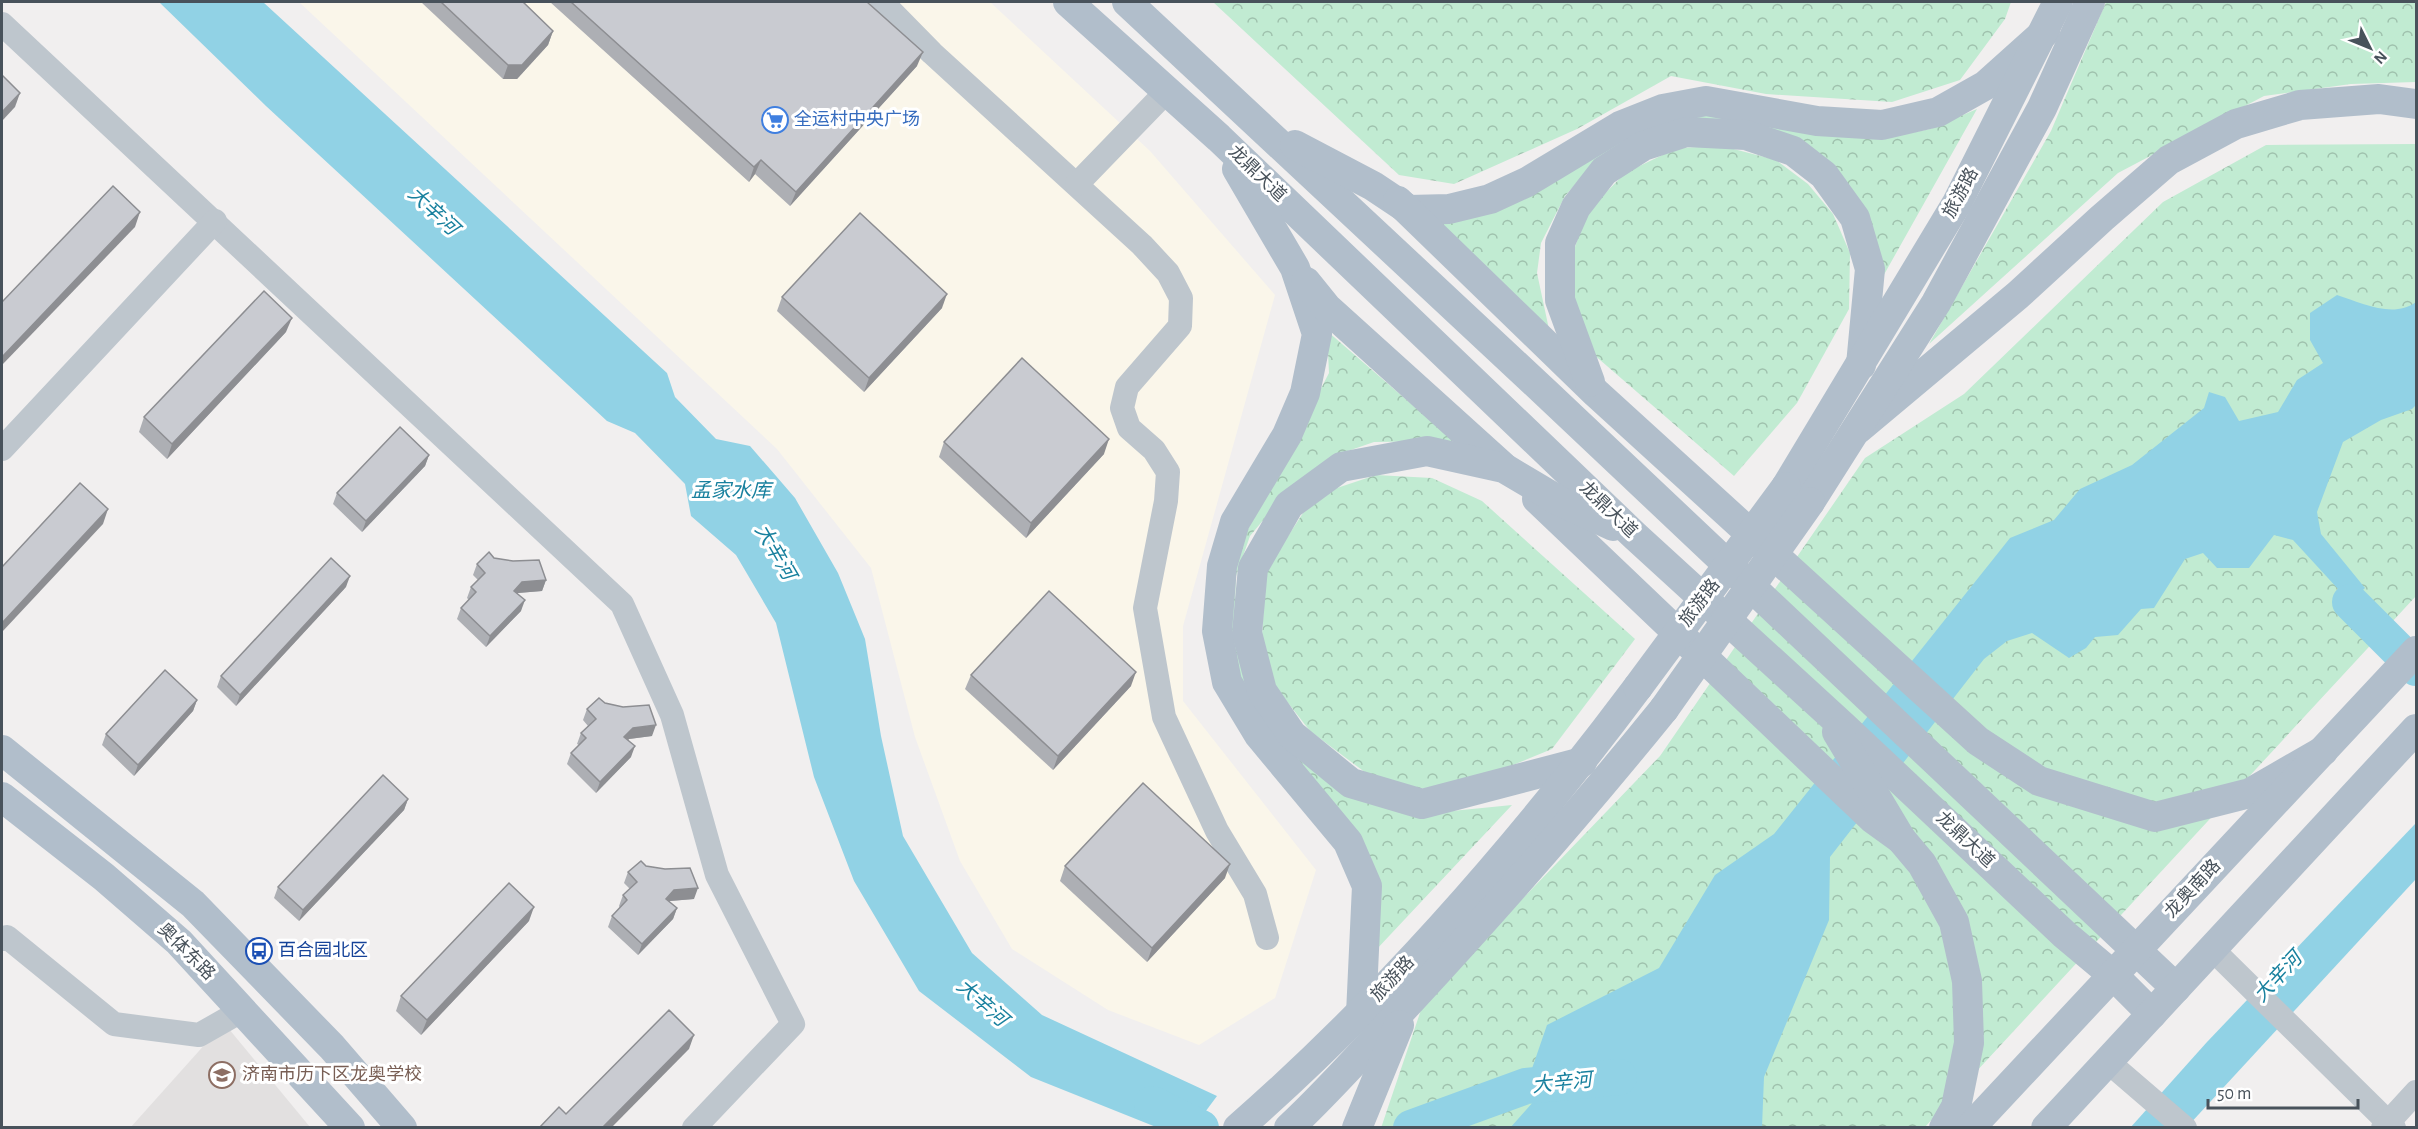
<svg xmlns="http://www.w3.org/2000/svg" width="2418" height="1129" viewBox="0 0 2418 1129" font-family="'Alegreya Sans','Noto Sans SC',sans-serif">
<defs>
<pattern id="forest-crowns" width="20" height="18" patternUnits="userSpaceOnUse" patternTransform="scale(1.5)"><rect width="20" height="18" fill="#c1ebd2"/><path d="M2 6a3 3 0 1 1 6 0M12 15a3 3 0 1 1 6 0" fill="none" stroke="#9fc1ad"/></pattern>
</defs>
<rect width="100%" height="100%" fill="#f1efef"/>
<!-- commercial -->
<path fill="#faf6ea" d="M299 2H990L1150 151 1275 295 1183 626V701L1316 870 1275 998 1199 1045 1108 1010 1012 949 960 861 915 737 871 568 777 449Z"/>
<!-- education -->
<path fill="#e2e0e0" d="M224 1023 310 1127 130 1128Z"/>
<!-- forest -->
<g fill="url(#forest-crowns)">
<path d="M1213 2H2011L2005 19 1960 80 1892 102 1766 94 1671 76 1577 129 1454 184 1399 175Z"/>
<path d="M2106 2H2416V82L2351 84 2264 96 2118 173 1929 344 2051 131Z"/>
<path d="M1977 109 1881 280 1864 215 1766 130 1593 164 1565 196 1541 243 1537 273 1550 334 1432 222 1621 136 1713 110 1886 138 1930 129Z"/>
<path d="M2416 144V596L1925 1127 1381 1128 1424 1001 1660 756 1865 458 1964 394 2163 202 2266 145Z"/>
<path d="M1722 146 1776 160 1808 184 1833 214 1850 253 1849 309 1797 403 1734 476 1577 340 1567 270 1587 212 1625 173 1677 148Z"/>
<path d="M1327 331 1454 441 1374 442 1345 452 1285 494 1250 536 1236 576 1234 631 1307 764 1432 813 1512 805 1375 951 1377 886 1267 732 1231 659 1229 566 1329 373Z"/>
<path d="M1376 475 1432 478 1482 501 1635 639 1552 749 1479 779 1420 789 1366 773 1310 731 1274 685 1262 635 1266 570 1303 513 1334 489Z"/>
</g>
<!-- water -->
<g fill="#91d2e5">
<path d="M159 2H263L667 373 675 397 716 439 750 446 795 498 838 573 865 639 881 736 903 836 972 953 1042 1015 1217 1096 1194 1127H1156L1031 1077 919 991 854 881 814 777 776 623 736 555 691 516 685 484 635 433 607 421 266 106Z"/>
<path d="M2337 295C2362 303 2393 319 2416 302V405L2412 409 2381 420 2343 442 2317 512 2321 534 2365 588 2350 602 2293 540 2274 535 2249 568H2217L2203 553 2185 559 2154 608 2141 609 2118 635 2095 637 2086 648 2069 658 2032 633 2007 641 1984 659 1830 857 1829 920 1764 1077 1762 1127 1510 1128 1550 1083 1578 1079 1526 1086 1547 1025 1659 968 1715 875 1774 834 2010 538 2054 520 2080 489 2132 465 2204 408 2209 392 2225 397 2239 421 2278 412 2297 380 2323 363 2310 340V313Z"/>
<path d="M2416 823V879L2187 1127 2130 1128 2207 1042Z"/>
</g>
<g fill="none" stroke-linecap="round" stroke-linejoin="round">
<!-- river -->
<g stroke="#91d2e5" stroke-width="36">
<path d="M2350 602 2416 668"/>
<path d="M1152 1104 1201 1128"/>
<path d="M1411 1128 1526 1086 1619 1077"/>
</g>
<!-- minor -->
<g stroke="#bec6cd" stroke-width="24">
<path d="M882 2 932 53 1142 245 1168 273 1181 298 1180 326 1127 387 1122 408 1129 428 1154 450 1168 472 1166 501 1145 608 1164 717 1217 831 1255 894 1267 938"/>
<path d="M2 24 622 604 672 715 717 875 793 1024 694 1128"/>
<path d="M1077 184 1167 91"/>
<path d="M2 449 215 221"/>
<path d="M2 939 7 937 114 1024 199 1035 243 1010"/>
<path d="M2211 948 2394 1128"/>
<path d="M2107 1061 2185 1128"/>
<path d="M2383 1128 2416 1092"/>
</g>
<!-- major -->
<g stroke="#b1becb" stroke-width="30">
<path d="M1068 2 1219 138 1635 536 1844 727 2065 935 2114 976 2152 1014"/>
<path d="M1127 2 1548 395 2176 988"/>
<path d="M1295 145 1373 186 1409 210 1449 209 1490 199 1527 182 1620 126 1663 109 1706 101 1817 121 1882 125 1938 112 1986 85 2045 32"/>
<path d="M1237 169 1295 268 1317 334 1305 393 1287 435 1235 522 1222 566 1217 631 1227 682 1259 735 1348 842 1367 886 1361 1014"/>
<path d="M1398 201 1596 393 1978 741 2039 781 2155 817 2250 793 2323 751"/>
<path d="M1306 282 1327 308 1502 466"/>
<path d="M1590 382 1560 300V243L1576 207 1604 171 1643 146 1686 132 1746 135 1793 151 1824 175 1855 218 1870 269 1861 365"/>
<path d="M1858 429 2018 295 2102 218 2169 160 2236 124 2300 105 2379 99 2416 104"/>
<path d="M1786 487 1957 203 2058 2"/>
<path d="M1537 499 1872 818 1901 839"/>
<path d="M1810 502 1936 303 2042 108 2090 2"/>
<path d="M1837 732 1901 839 1922 864 1954 922 1967 981 1969 1043 1956 1107 1944 1128"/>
<path d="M2 750 193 904 332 1047 402 1128"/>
<path d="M1582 762 1422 804 1351 783 1292 735 1262 691 1247 633 1253 568 1289 505 1341 467 1427 451 1504 468 1561 502 1613 526"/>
<path d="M2 797 104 877 179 942 350 1128"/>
<path d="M1238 1128C1388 997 1519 846 1638 687"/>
<path d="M1289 1128C1333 1087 1371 1043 1412 999 1499 905 1583 809 1664 709"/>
<path d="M1357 1128 1399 1025"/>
<path d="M1970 1128 2416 651"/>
<path d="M2046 1128 2416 729"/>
</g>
<!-- major-bridge -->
<g stroke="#b1becb" stroke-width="30">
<path d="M1638 687 1786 487"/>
<path d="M1664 709 1810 502"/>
</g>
</g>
<!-- wall -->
<g fill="#adafb4">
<path d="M421 2H523L553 31 548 45 517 79H503Z"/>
<path d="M550 2H867L917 66 790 206 755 174 749 182Z"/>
<path d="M782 297 942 308 864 392 777 311Z"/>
<path d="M286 332 167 459 139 432 144 417Z"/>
<path d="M944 442 1104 454 1026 538 939 457Z"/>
<path d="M429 455 425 466 362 532 333 504 337 493Z"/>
<path d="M494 558 546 580 542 591 518 593 517 594 521 611 486 647 457 619 461 608 469 600 467 598 471 587 478 580 473 575 477 564Z"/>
<path d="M346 587 236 706 217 687 221 676Z"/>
<path d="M971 675 1131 686 1053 770 965 689Z"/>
<path d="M197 700 193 711 134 776 102 745 106 734Z"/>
<path d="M605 703 652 736 629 739 628 740 631 757 596 793 567 764 571 753 579 745 577 744 581 733 588 726 583 720 587 709Z"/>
<path d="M408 799 404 810 299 921 274 898 278 887Z"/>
<path d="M646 866 694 899 670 901 669 902 677 908 673 919 638 955 608 927 612 916 620 908 619 906 623 895 630 889 624 883 628 872Z"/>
<path d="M1065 866 1225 878 1147 962 1060 881Z"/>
<path d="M529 921 421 1035 396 1011 401 996Z"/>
</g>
<!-- shaded-wall -->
<g fill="#8d8e92">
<path d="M553 31 548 45 517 79H503L508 65Z"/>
<path d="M923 52 917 66 790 206 796 192Z"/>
<path d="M20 93 15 107 2 121V112Z"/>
<path d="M761 160 755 174 749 182 754 167Z"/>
<path d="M140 212 135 227 2 365V357Z"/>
<path d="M947 294 942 308 864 392 869 378Z"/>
<path d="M292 318 286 332 167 459 172 444Z"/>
<path d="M1109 439 1104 454 1026 538 1031 523Z"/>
<path d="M429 455 425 466 362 532 366 521Z"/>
<path d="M108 509 103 524 2 632V623Z"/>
<path d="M350 576 346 587 236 706 240 695Z"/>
<path d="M546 580 542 591 518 593 510 602 514 591 522 582Z"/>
<path d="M525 600 521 611 486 647 490 636Z"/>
<path d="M1136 672 1131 686 1053 770 1058 756Z"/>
<path d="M197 700 193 711 134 776 138 765Z"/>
<path d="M656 725 652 736 629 739 620 748 624 737 633 728Z"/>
<path d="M635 746 631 757 596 793 600 782Z"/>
<path d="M408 799 404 810 299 921 303 910Z"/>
<path d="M1230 864 1225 878 1147 962 1152 948Z"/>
<path d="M698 888 694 899 670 901 662 910 666 899 674 890Z"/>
<path d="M534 907 529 921 421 1035 427 1020Z"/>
<path d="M677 908 673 919 638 955 642 944Z"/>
<path d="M694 1035 689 1049 611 1128H602Z"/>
</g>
<!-- building -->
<g fill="#c9cbd1" stroke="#8d8e92" stroke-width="1.5">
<path d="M441 2H523L553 31 522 65H508Z"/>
<path d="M571 2H867L923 52 796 192 761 160 754 167Z"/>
<path d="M2 75 20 93 2 112Z"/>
<path d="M113 186 140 212 2 357V302Z"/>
<path d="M860 213 947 294 869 378 782 297Z"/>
<path d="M264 291 292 318 172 444 144 417Z"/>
<path d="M1022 358 1109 439 1031 523 944 442Z"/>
<path d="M400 427 429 455 366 521 337 493Z"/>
<path d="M80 483 108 509 2 623V567Z"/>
<path d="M489 552 494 558 513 561 539 560 546 580 522 582 514 591 525 600 490 636 461 608 476 592 471 587 485 573 477 564Z"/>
<path d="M331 558 350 576 240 695 221 676Z"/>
<path d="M1049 591 1136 672 1058 756 971 675Z"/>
<path d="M165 670 197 700 138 765 106 734Z"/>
<path d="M599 698 605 703 623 707 649 705 656 725 633 728 624 737 635 746 600 782 571 753 586 738 581 733 596 719 587 709Z"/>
<path d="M383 775 408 799 303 910 278 887Z"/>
<path d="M1143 783 1230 864 1152 948 1065 866Z"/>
<path d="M641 861 646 866 665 869 690 868 698 888 674 890 666 899 677 908 642 944 612 916 627 900 623 895 637 882 628 872Z"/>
<path d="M509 883 534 907 427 1020 401 996Z"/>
<path d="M669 1010 694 1035 602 1128H539L559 1107 566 1114Z"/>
</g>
<!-- icons -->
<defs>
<symbol id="supermarket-ring" viewBox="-11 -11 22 22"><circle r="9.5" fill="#fff" stroke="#3f7fe0" stroke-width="1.5"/><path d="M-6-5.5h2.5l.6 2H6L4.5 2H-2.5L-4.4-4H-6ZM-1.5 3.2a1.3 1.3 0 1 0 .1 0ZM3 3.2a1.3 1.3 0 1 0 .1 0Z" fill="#3f7fe0"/></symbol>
<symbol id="bus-ring" viewBox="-11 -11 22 22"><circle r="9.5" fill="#fff" stroke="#1a4fb4" stroke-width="1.5"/><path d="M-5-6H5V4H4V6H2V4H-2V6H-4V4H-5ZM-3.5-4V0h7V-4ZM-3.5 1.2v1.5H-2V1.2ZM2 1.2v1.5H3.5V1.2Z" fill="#1a4fb4"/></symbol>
<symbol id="school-ring" viewBox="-11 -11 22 22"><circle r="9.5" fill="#fff" stroke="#8d6e63" stroke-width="1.5"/><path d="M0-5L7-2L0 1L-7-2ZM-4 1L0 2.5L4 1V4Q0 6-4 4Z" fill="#8d6e63"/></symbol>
</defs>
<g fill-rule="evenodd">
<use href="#supermarket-ring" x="760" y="105" width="30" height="30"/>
<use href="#bus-ring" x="244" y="936" width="30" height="30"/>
<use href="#school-ring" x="207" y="1060" width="30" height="30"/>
</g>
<g text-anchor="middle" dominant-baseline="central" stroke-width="6" stroke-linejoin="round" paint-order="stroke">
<!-- shop labels -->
<g font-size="18" fill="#366cbe" stroke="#fff" text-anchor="start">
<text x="794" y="120">全运村中央广场</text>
</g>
<!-- street labels -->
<g font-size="18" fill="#48525b" stroke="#fff">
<text transform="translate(1257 174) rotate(44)">龙鼎大道</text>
<text transform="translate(1961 193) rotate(-62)">旅游路</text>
<text transform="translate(1608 510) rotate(44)">龙鼎大道</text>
<text transform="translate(1700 603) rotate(-53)">旅游路</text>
<text transform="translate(1965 840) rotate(43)">龙鼎大道</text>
<text transform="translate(2193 889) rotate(-47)">龙奥南路</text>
<text transform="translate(186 952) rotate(45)">奥体东路</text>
<text transform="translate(1393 979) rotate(-47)">旅游路</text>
</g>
<!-- transit labels -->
<g font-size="18" fill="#164399" stroke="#fff" text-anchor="start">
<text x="278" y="951">百合园北区</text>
</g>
<!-- education labels -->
<g font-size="18" fill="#785e54" stroke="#fff" text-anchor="start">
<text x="242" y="1075">济南市历下区龙奥学校</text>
</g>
<!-- water labels -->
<g font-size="20" font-style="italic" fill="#18809e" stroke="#fff">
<text transform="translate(433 211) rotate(43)">大辛河</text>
<text x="731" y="491">孟家水库</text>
<text transform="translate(775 552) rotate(60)">大辛河</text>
<text transform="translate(2278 977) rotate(-47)">大辛河</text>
<text transform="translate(982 1003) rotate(41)">大辛河</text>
<text transform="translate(1562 1083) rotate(-6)">大辛河</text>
</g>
</g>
<!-- border -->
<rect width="2418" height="1129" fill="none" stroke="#48525b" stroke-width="6"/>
<!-- north arrow -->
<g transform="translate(2370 48) rotate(133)" stroke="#ffffff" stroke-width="4.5" paint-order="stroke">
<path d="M0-4.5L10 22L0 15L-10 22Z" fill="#48525b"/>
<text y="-9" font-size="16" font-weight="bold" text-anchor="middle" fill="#48525b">N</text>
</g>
<!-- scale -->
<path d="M2208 1099v9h150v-9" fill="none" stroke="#48525b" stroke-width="3"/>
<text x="2217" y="1099" font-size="18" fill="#48525b" stroke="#ffffff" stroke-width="4.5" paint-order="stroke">50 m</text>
</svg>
